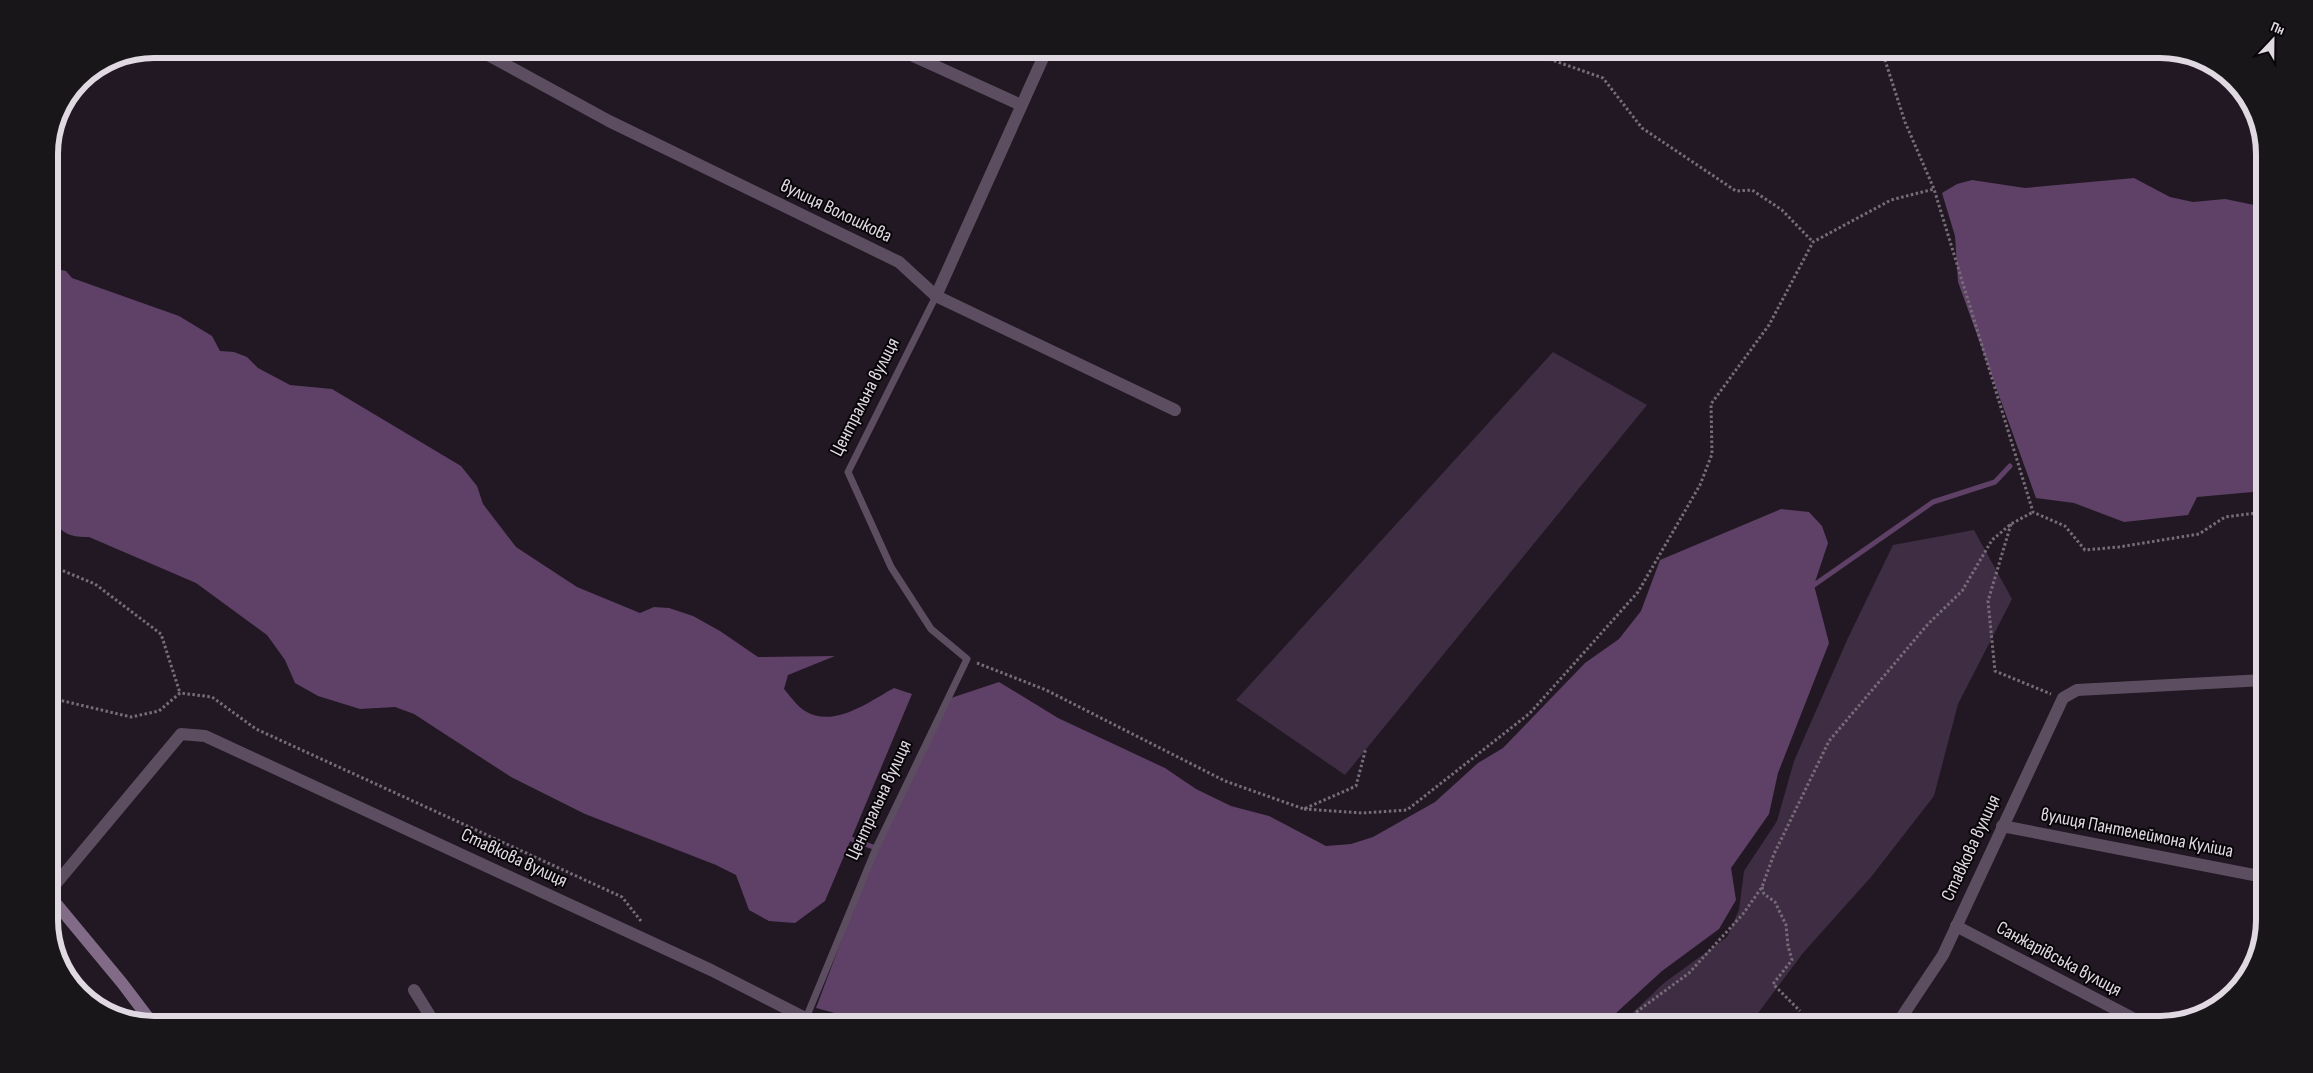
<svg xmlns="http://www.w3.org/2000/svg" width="2313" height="1073" viewBox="0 0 2313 1073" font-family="'Sofia Sans Condensed',sans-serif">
<rect width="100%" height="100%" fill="#211823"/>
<!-- green -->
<g fill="#3f2d44">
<path d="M1553 352 1647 405 1345 775 1236 700Z"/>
<path d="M1974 530 2012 599 1958 704 1934 796 1871 877 1803 953 1750 1024H1621L1664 983 1727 937 1739 910 1744 871 1777 821 1794 761 1848 638 1893 545Z"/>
</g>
<!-- water -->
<g fill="#5f4067">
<path d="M2134 178 2170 197 2193 202 2225 199 2264 207V491L2197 497 2188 515 2124 522 2074 503 2036 498 1958 282 1955 236 1942 193 1957 184 1972 180 2025 188Z"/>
<path d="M49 267 66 271 72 278 179 316 212 336 220 351 234 352 247 357 258 368 290 385 332 389 461 466 477 486 483 504 516 547 577 587 640 613 654 607 669 608 693 616 720 631 758 657 835 656 788 675 784 689C790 696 797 706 805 711 834 729 870 701 894 688L912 694 825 901 795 923 769 921 749 910 736 875 716 865 585 814 511 777 414 714 395 707 360 709 318 696 295 683 285 660 267 635 196 583 89 537C75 537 67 536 57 526H49Z"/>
<path d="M1781 509 1809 512 1822 526 1828 543 1814 585 1829 643 1778 773 1769 814 1731 868 1736 900 1719 929 1662 971 1604 1024H876L816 1008 876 848 948 699 999 682 1058 718 1165 768 1196 789 1231 806 1269 816 1326 846 1351 844 1373 837 1435 802 1478 763 1503 748 1585 663 1619 639 1641 611 1660 560Z"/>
</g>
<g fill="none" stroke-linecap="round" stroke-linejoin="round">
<!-- stream -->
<g stroke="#5f4067" stroke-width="5">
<path d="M1814 585 1933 502 1995 482 2010 466"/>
<path d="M851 839 876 848"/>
</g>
<!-- path -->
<g stroke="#766d78" stroke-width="3" stroke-dasharray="2.5 2.5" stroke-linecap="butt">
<path d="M1521 49 1603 78 1642 128 1736 191 1752 190 1782 210 1813 242"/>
<path d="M1870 49 1883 54 1905 122 1934 189 2033 512 2065 526 2085 550 2119 547 2199 534 2225 517 2264 512"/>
<path d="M2011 524 1988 601 1995 671 2051 694"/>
<path d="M49 565 95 584 161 634 180 693"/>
<path d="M977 663 1046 690 1225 781 1304 809 1356 786 1366 748"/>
<path d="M49 707 59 700 131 717 159 711 180 693 212 697 256 729 622 897 641 921"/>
<path d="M1304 809 1362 813 1407 810 1530 713 1638 592 1700 485 1712 454 1711 404 1769 325 1813 242 1891 200 1934 189"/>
<path d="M1762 887 1764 894 1775 902 1786 925 1788 946 1792 960 1773 984 1800 1011"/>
<path d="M1627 1024 1635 1013 1689 973 1743 914 1762 887 1774 854 1829 741 1928 624 1962 591 1992 540 2011 524 2033 512"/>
</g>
<!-- lane -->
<path stroke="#5c4e60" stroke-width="7" d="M806 1018 876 848 967 659 931 629 891 567 848 472 936 296"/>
<!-- street -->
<g stroke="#5c4e60" stroke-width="12">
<path d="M477 49 609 121 899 262 936 296 1175 410"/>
<path d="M898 49 1021 105"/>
<path d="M936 296 1047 49"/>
<path d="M2002 826 2264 877"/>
<path d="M49 892 181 734 205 736 711 970 817 1024"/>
<path d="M1956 926 2144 1024"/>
<path d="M414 990 435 1024"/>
<path d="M1809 1020 1816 1024"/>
<path d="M1897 1024 1943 955 2063 698 2077 690 2264 680"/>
</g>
<!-- secondary -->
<path stroke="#816b87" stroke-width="12" d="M49 895 122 983 153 1024"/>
</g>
<g text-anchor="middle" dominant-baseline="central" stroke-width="4" stroke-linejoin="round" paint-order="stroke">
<!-- street labels -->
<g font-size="19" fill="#e0d9e2" stroke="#080509">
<text transform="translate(836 211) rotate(26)">вулиця Волошкова</text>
<text transform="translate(865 397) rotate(-63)">Центральна вулиця</text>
<text transform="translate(879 800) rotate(-65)">Центральна вулиця</text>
<text transform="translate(2137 833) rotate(11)">вулиця Пантелеймона Куліша</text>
<text transform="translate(1971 848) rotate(-65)">Ставкова вулиця</text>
<text transform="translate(514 858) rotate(25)">Ставкова вулиця</text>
<text transform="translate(2059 959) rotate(28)">Санжарівська вулиця</text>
</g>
</g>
<!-- crop -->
<path d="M0 0H2313V1073H0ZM154 58H2160A96 96 0 0 1 2256 154V920A96 96 0 0 1 2160 1016H154A96 96 0 0 1 58 920V154A96 96 0 0 1 154 58Z" fill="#19161a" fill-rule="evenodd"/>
<path fill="none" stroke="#e0d9e2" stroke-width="6" d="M154 58H2160A96 96 0 0 1 2256 154V920A96 96 0 0 1 2160 1016H154A96 96 0 0 1 58 920V154A96 96 0 0 1 154 58Z"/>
<!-- north arrow -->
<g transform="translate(2273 40) rotate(22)" stroke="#080509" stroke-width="4" paint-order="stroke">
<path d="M0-4L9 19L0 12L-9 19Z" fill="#e0d9e2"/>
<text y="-8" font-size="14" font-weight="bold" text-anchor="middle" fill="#e0d9e2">Пн</text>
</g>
</svg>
